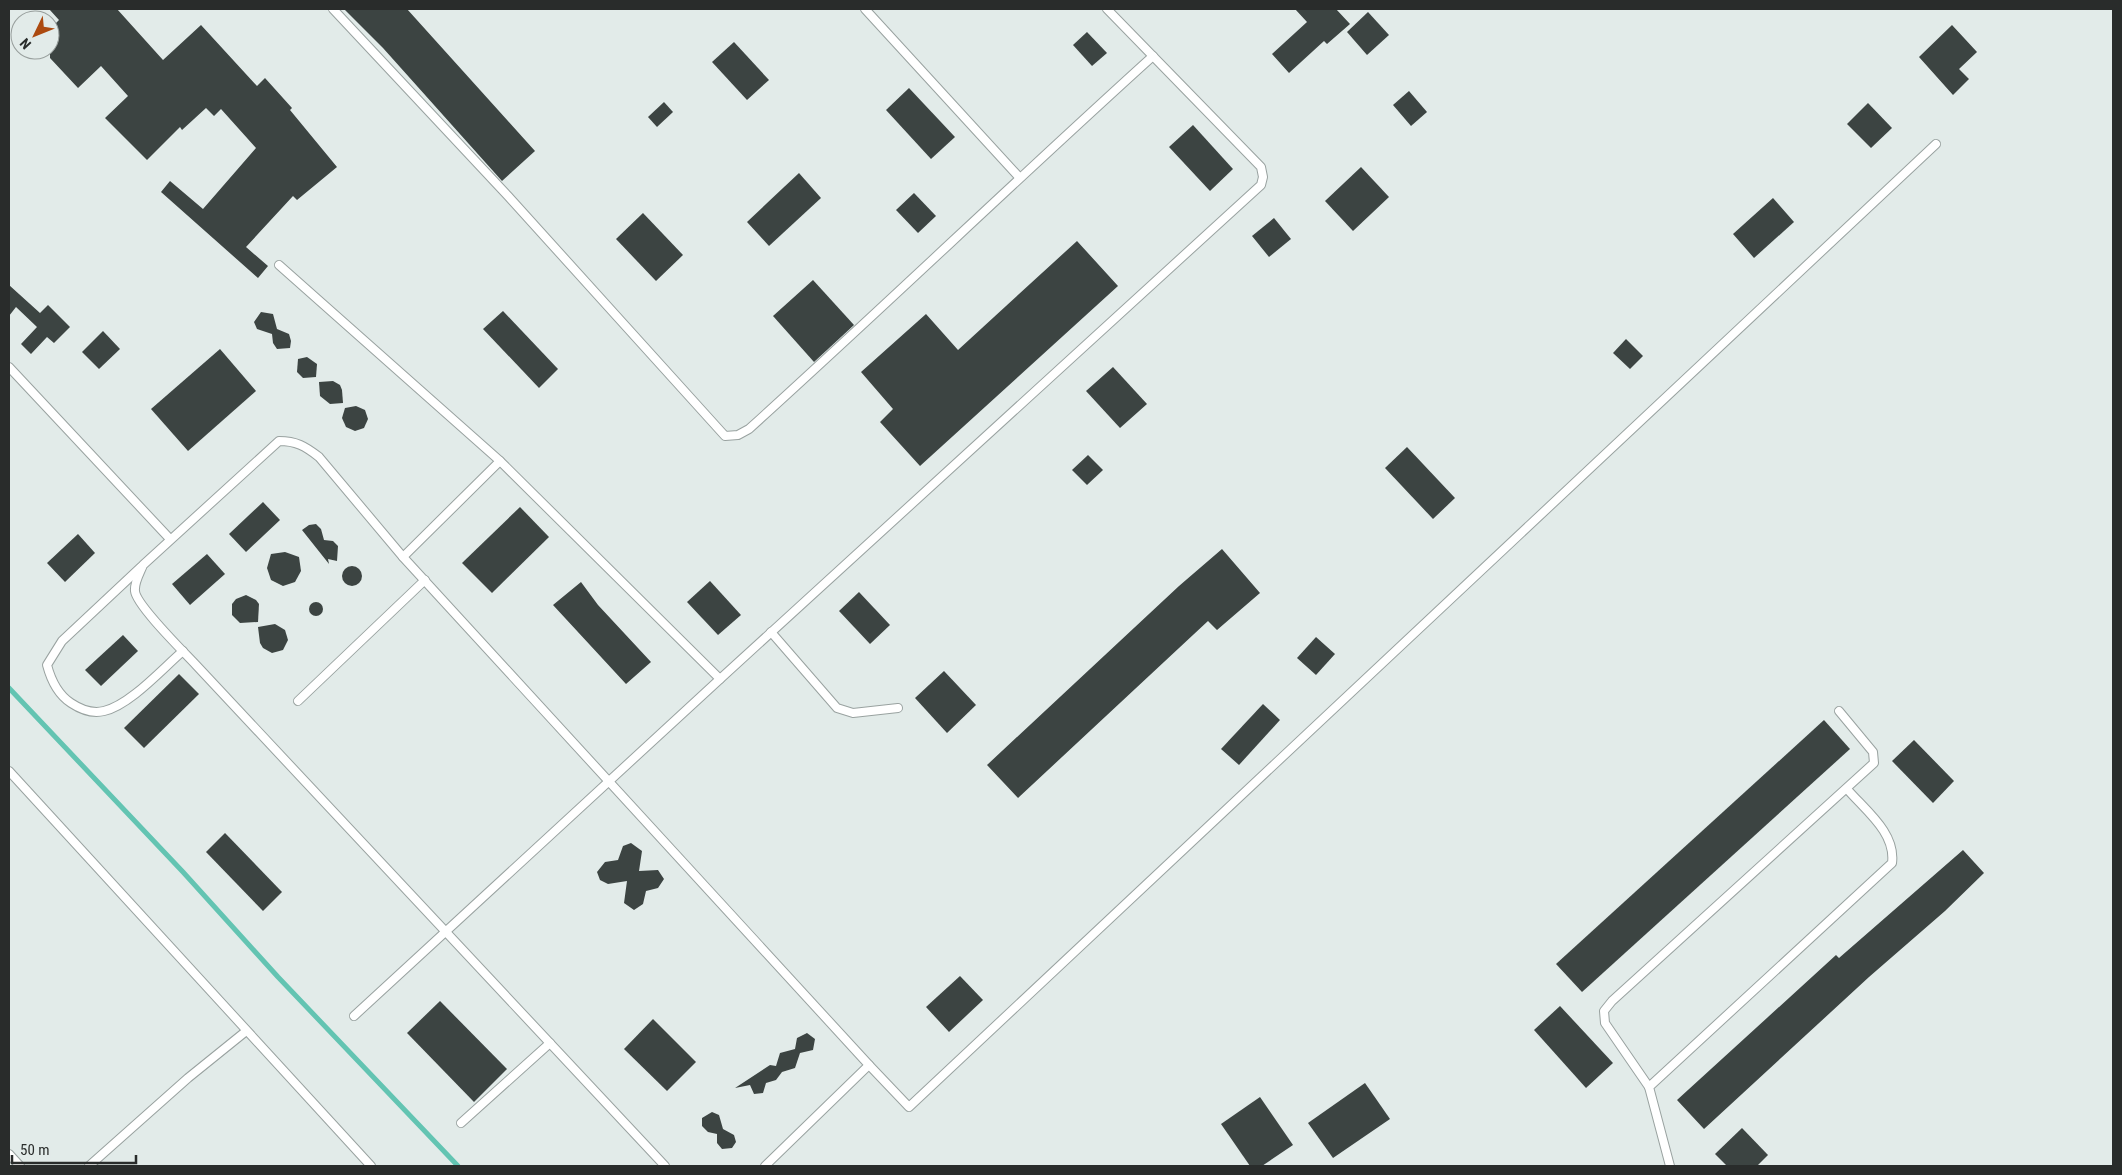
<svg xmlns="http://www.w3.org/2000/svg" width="2122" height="1175" viewBox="0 0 2122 1175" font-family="'Roboto Condensed',sans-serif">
<rect width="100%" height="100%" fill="#e2ebe9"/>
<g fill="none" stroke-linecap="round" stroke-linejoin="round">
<!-- stream -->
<path stroke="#63c4b2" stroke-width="5" d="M9 688 183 872 278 977 458 1166"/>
</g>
<!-- building -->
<g fill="#3c4442">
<path d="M49 9H117L163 60 201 25 257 86 265 78 292 108 290 110 337 167 297 200 293 196 246 247 268 266 258 278 161 192 170 181 203 209 256 148 221 109 214 116 206 108 182 130 180 127 147 160 105 118 128 96 101 66 78 88 50 58V29L59 20Z"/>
<path d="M344 9H407L535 151 502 181 383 48Z"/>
<path d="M1295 9H1336L1350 24 1327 44 1324 41 1289 73 1272 54 1307 22Z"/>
<path d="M1368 12 1389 35 1367 55 1347 32Z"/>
<path d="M1952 25 1977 52 1959 69 1969 79 1953 95 1919 57Z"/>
<path d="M1087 32 1107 53 1092 66 1073 45Z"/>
<path d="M734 42 769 80 747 100 712 62Z"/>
<path d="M909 88 955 137 931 159 886 110Z"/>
<path d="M1409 91 1427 112 1411 126 1393 105Z"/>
<path d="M664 102 673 112 657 127 648 117Z"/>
<path d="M1868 103 1892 128 1871 148 1847 124Z"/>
<path d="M1193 125 1233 169 1210 191 1169 147Z"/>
<path d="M1361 167 1389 197 1353 231 1325 201Z"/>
<path d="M799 173 821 198 769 246 747 222Z"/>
<path d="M914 193 936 216 918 233 896 210Z"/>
<path d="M1773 198 1794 222 1754 258 1733 234Z"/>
<path d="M643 213 683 255 656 281 616 239Z"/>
<path d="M1274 218 1291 239 1269 257 1252 236Z"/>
<path d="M1077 241 1118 286 920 466 880 422 893 409 861 372 926 314 958 350Z"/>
<path d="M813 280 854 325 814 362 773 316Z"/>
<path d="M9 285 40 313 48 305 70 327 54 343 47 337 31 354 21 344 37 327 16 307 9 316Z"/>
<path d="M503 311 558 369 539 388 483 329Z"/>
<path d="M261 312 273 314 277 329 289 334 291 341 290 348 277 349 273 343 272 334 257 329 254 322Z"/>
<path d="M103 331 120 349 99 369 82 352Z"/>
<path d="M1626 339 1643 356 1630 369 1613 353Z"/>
<path d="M220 349 256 391 188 451 151 409Z"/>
<path d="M307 357 317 364 316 377 303 378 297 372 298 359Z"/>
<path d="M1113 367 1147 404 1120 428 1086 391Z"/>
<path d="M333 381 340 385 342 390 343 403 330 404 320 396 319 382Z"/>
<path d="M356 406 365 410 368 419 364 428 355 431 346 427 342 418 345 408Z"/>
<path d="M1407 447 1455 498 1433 519 1385 468Z"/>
<path d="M1088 455 1103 470 1087 485 1072 470Z"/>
<path d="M263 502 280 520 246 552 229 534Z"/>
<path d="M520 507 549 537 492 593 462 563Z"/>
<path d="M316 524 321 529 324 540 333 541 338 546 337 561 328 559 329 564 302 530 309 525Z"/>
<path d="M78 534 95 553 65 582 47 563Z"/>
<path d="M1222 549 1260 593 1217 630 1208 621 1018 798 987 765 1179 586Z"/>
<path d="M285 552 299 557 301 571 295 582 283 586 271 580 267 568 271 554Z"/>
<path d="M207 554 225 574 190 605 172 584Z"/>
<circle cx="352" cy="576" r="10"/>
<path d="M710 581 741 615 718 635 687 602Z"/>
<path d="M581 582 598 605 651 662 626 684 553 605Z"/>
<path d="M859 592 890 625 870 644 839 611Z"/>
<path d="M246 595 256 600 259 604 258 622 240 623 232 615V604L236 599Z"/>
<circle cx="316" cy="609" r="7"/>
<path d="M275 624 285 630 288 640 283 650 272 653 263 648 260 643 258 627Z"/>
<path d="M123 635 138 651 101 686 85 670Z"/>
<path d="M1316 637 1335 654 1316 675 1297 658Z"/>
<path d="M944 671 976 705 947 733 915 698Z"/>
<path d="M179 674 199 694 144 748 124 728Z"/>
<path d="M1263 704 1280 720 1239 765 1221 749Z"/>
<path d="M1824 720 1850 749 1582 992 1556 964Z"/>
<path d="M1914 740 1954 781 1933 803 1892 761Z"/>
<path d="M225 833 282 892 263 911 206 852Z"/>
<path d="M631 843 642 851 639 871 658 870 664 879 658 888 646 891 643 904 634 910 624 903 627 881 608 884 600 880 597 872 605 862 618 860 623 846Z"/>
<path d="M1963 850 1984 873 1945 911 1869 977 1704 1129 1677 1100 1836 955 1839 958Z"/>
<path d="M960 976 983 1000 949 1032 926 1007Z"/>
<path d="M440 1001 507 1069 474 1102 407 1033Z"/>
<path d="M1560 1006 1613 1063 1586 1088 1534 1030Z"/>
<path d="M653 1019 696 1062 667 1091 624 1049Z"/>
<path d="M807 1033 815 1039 813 1050 800 1053 795 1068 782 1072 776 1080 766 1083 763 1093 754 1094 750 1085 735 1088 770 1065 776 1066 780 1053 795 1049 797 1038Z"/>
<path d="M1365 1083 1390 1119 1333 1158 1308 1123Z"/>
<path d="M1260 1097 1293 1145 1262 1166H1250L1221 1124Z"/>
<path d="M712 1112 719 1115 723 1129 734 1135 736 1142 732 1148 722 1149 717 1143V1134L708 1132 702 1126V1118Z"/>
<path d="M1742 1128 1768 1155 1757 1166H1727L1715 1154Z"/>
</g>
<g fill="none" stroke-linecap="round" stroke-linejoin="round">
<defs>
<g id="service">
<path d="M333 9 508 196 725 436 738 435 749 429C885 306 1017 179 1153 56"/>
<path d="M865 9 1019 177"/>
<path d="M279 265 500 461 720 679 1261 185 1263 177 1261 167 1107 9"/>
<path d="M9 367 170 539"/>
<path d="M403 557 500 461"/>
<path d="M141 567 62 641 47 665C51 680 57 694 71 703 80 709 92 714 104 711 130 705 162 669 183 651"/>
<path d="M771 632 837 708 853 713 898 708"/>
<path d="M298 701 425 580"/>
<path d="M9 771 371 1166"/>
<path d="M354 1016 720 679"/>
<path d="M869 1065 909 1107 1936 144"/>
<path d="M1649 1087 1605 1023 1604 1011 1612 1001 1874 763 1873 752 1839 711"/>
<path d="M461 1123 550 1043"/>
<path d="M9 1154 20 1166"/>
<path d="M89 1166 188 1078 245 1032"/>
<path d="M665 1166 196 665C184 652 136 605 135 591 134 582 140 573 143 565L279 441C296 441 305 446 319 457L403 557 869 1065 765 1166"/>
<path d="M1670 1166 1649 1087 1892 863C1896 833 1866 811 1847 789"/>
</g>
</defs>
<!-- service casing -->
<use href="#service" stroke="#99a2a0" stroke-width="10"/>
<!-- service -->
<use href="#service" stroke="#fff" stroke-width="8"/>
</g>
<!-- border -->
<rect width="2122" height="1175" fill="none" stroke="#292c2b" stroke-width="20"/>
<!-- north arrow -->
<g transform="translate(35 35) rotate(227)"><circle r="24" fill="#e2ebe9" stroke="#989f9d"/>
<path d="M0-4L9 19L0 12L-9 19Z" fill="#ac4a10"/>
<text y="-8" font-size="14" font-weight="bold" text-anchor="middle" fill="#292c2b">N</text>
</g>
<!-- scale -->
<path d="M12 1155v8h124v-8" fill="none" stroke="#292c2b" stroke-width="2.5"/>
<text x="20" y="1155" font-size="15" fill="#292c2b" stroke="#e2ebe9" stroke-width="4" paint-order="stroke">50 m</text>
</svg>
